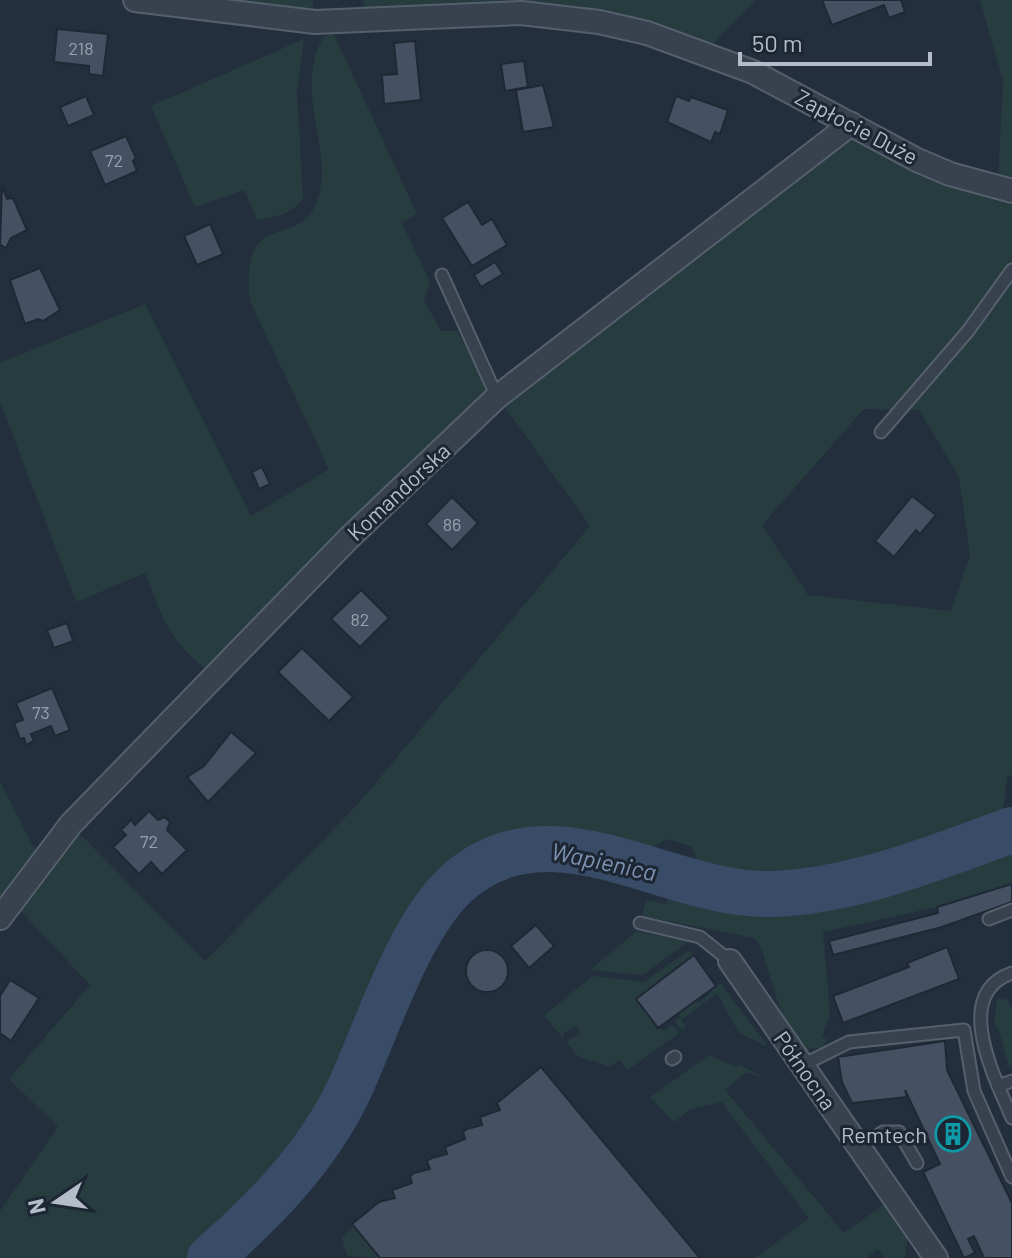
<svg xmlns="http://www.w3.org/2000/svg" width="1012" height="1258" viewBox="0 0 1012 1258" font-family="Barlow,sans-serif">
<rect width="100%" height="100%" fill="#242f3e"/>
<!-- green -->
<g fill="#263c3f" fill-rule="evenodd">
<path d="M206 0H313L314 14Z"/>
<path d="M363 0H756L710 46 649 25 367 14Z"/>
<path d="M980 0H1012V181L998 179 1003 81Z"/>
<path d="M334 34 417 214 402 223 430 282 424 300 441 331H457L487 382 486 395 208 671C170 641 161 618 146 573L76 602 0 401V363L145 304 251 516 329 469 250 301C239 205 299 252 317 201 336 151 291 92 324 36Z"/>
<path d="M304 39 297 92 303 198C292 215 276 216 257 220L244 190 195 207 151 106Z"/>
<path d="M853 135 947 184 1012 201V774L1007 777 1002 820 917 845 871 865 813 879 773 880 713 873 698 863 691 846 667 839C659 843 648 851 639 852 628 853 614 847 603 846 558 838 514 832 473 857 399 903 358 1067 309 1145 282 1189 237 1224 199 1258H0V1211L58 1127 9 1079 90 985 17 907 78 832 205 961 358 804 590 526 502 403ZM864 409 919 410 959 477 970 555 951 611 808 595 762 525Z"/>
<path d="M0 782 37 854 0 907Z"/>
<path d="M1012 844V884L937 907 823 932 830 1013 822 1037 828 1040 821 1048 807 1049 784 1022 761 947 754 938 642 916 646 900 667 904 669 891 771 911 799 909Z"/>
<path d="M637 931 688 942 643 975 590 970Z"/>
<path d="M688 951 694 955 658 1028 664 1031 672 1025 679 1033 628 1070 619 1060 610 1067 578 1056 566 1042 581 1033 575 1025 564 1033 563 1038 544 1016 592 976 644 982Z"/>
<path d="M720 983 766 1043V1046L739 1033 717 993 681 1020 686 1027 682 1030 675 1021 681 1017 679 1013 696 1000 699 1003Z"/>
<path d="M997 998 1008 1000 1012 1010V1066L1009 1067 998 1028 994 1025Z"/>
<path d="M709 1055 736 1067 738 1064 767 1079 746 1072 725 1090 844 1233 884 1204 908 1236 905 1258H885L878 1249 866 1258H755L809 1218 722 1102 691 1109 674 1122 650 1097Z"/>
<path d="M353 1226 380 1258 347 1256 342 1238Z"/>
</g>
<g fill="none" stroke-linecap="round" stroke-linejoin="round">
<!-- river -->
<path stroke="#394c67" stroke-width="46" d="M210 1258C265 1210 316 1158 348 1092 377 1030 407 930 456 884 550 798 668 898 773 894 855 891 936 857 1012 830"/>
</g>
<!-- building -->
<g fill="#455162" stroke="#1f2835" stroke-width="2">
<path d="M822 0H901L905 12 889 18 884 5 832 25Z"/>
<path d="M57 29 108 34 103 76 89 74V66L54 62Z"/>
<path d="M415 41 421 100 384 104 382 75 397 74 394 43Z"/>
<path d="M524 61 528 87 505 91 501 64Z"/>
<path d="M543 85 554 127 523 132 516 90Z"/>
<path d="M86 96 94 115 68 126 60 107Z"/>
<path d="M676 96 689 101 691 97 728 110 720 134 715 132 711 142 667 122Z"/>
<path d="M126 136 136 158 133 161 137 171 105 185 90 151Z"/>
<path d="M2 186 7 199 13 198 27 230 11 238 6 248 0 245Z"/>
<path d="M468 202 482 225 492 219 507 245 472 266 442 218Z"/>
<path d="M210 224 223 254 197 265 184 236Z"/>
<path d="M495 262 503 274 481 287 474 275Z"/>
<path d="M40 268 60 310 43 321 38 319 25 324 10 280Z"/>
<path d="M262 467 270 484 259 489 252 472Z"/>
<path d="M912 496 936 515 920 534 916 530 894 557 875 541Z"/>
<path d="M452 497 478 523 452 550 426 524Z"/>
<path d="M361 590 389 618 360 647 331 619Z"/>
<path d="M67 623 73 641 54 648 47 630Z"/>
<path d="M302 648 353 697 329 721 278 672Z"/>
<path d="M52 688 70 730 55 736 51 726 31 734 34 741 26 745 24 738 20 739 14 723 23 720 16 703Z"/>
<path d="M231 732 256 753 208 802 187 777 204 766Z"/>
<path d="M149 811 158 820 165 817 170 822 167 830 187 850 162 874 151 862 139 874 113 847 126 835 121 830 131 820 135 825Z"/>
<path d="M1012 884V902L942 927 833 955 829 941 938 913 937 907Z"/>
<path d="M536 925 554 946 529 968 511 946Z"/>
<path d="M947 947 959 979 843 1023 833 996 909 967 907 963Z"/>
<circle cx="487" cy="971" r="21"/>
<path d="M694 955 716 986 658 1028 636 999Z"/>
<path d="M10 980 39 998 11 1041 0 1033V996Z"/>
<path d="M945 1041 947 1070 1012 1203V1258H984L974 1236 968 1239 975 1253 964 1258 923 1172 940 1164 905 1090 907 1097 852 1103 842 1082 838 1057Z"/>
<path d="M541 1067 700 1258H380L352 1224 379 1202 395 1198 392 1190 412 1183 410 1176 414 1173 430 1169 427 1161 432 1158 447 1154 445 1147 465 1139 463 1132 467 1129 482 1125 480 1117 500 1110 497 1103Z"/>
</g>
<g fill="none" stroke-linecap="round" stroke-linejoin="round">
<defs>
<g id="service">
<path d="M442 275 497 397"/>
<path d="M881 432 968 331 1012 270"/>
<path d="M989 919 1012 910"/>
<path d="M640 923 700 937 730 961"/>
<path d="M1012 973C951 994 995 1078 1012 1118"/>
<path d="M672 1059 675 1057"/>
<path d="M803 1065 849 1042 964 1030 974 1091 1012 1177"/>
<path d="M998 1086 1012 1081"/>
<path d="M860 1147 883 1132H899L917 1163"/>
</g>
<g id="minor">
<path d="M135 0 315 22 521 13 599 22 647 33 753 72 917 160 950 174 1012 191"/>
<path d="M0 918 71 824 349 538 497 397 851 124"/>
<path d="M730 961 936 1258"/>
</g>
</defs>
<!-- service casing -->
<use href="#service" stroke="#565f6c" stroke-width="15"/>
<!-- minor casing -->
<use href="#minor" stroke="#565f6c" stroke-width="26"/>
<!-- service -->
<use href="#service" stroke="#38414e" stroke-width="11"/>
<!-- minor -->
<use href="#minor" stroke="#38414e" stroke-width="22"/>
</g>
<!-- icons -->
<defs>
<symbol id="building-ring" viewBox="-11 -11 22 22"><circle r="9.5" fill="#1d2633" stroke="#0f9aa8" stroke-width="1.5"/><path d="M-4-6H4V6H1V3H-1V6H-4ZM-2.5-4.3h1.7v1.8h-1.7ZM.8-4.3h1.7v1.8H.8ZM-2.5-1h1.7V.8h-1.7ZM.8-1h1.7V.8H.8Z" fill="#0f9aa8"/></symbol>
</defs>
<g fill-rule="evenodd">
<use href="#building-ring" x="933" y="1114" width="40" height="40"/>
</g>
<g text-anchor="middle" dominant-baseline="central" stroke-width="6" stroke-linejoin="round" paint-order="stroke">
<!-- number labels -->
<g font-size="18" fill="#98a1af">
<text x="81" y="48">218</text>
<text x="114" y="160">72</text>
<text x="452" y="524">86</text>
<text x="360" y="619">82</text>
<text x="41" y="712">73</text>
<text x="149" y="841">72</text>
</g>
<!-- street labels -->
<g font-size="22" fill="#b4bcc9" stroke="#1d2633">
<text transform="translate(857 126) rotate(28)">Zapłocie Duże</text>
<text transform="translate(398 491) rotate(-43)">Komandorska</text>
<text transform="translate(806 1070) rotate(55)">Północna</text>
</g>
<!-- poi labels -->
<g font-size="22" fill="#b4bcc9" stroke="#1d2633" text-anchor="end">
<text x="927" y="1134">Remtech</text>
</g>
<!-- water labels -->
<g font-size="24" font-style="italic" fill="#7c92b1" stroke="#1d2633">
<text transform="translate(604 861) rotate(12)">Wapienica</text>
</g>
</g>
<!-- north arrow -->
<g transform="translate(56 1202) rotate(257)" stroke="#1d2633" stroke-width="6" paint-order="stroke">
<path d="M0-6L14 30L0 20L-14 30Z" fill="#b4bcc9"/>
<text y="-12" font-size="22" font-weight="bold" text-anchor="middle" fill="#b4bcc9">N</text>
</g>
<!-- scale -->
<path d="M740 52v12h190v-12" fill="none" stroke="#b4bcc9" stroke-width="4"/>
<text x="752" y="52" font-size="24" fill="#b4bcc9" stroke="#1d2633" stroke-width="6" paint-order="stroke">50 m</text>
</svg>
